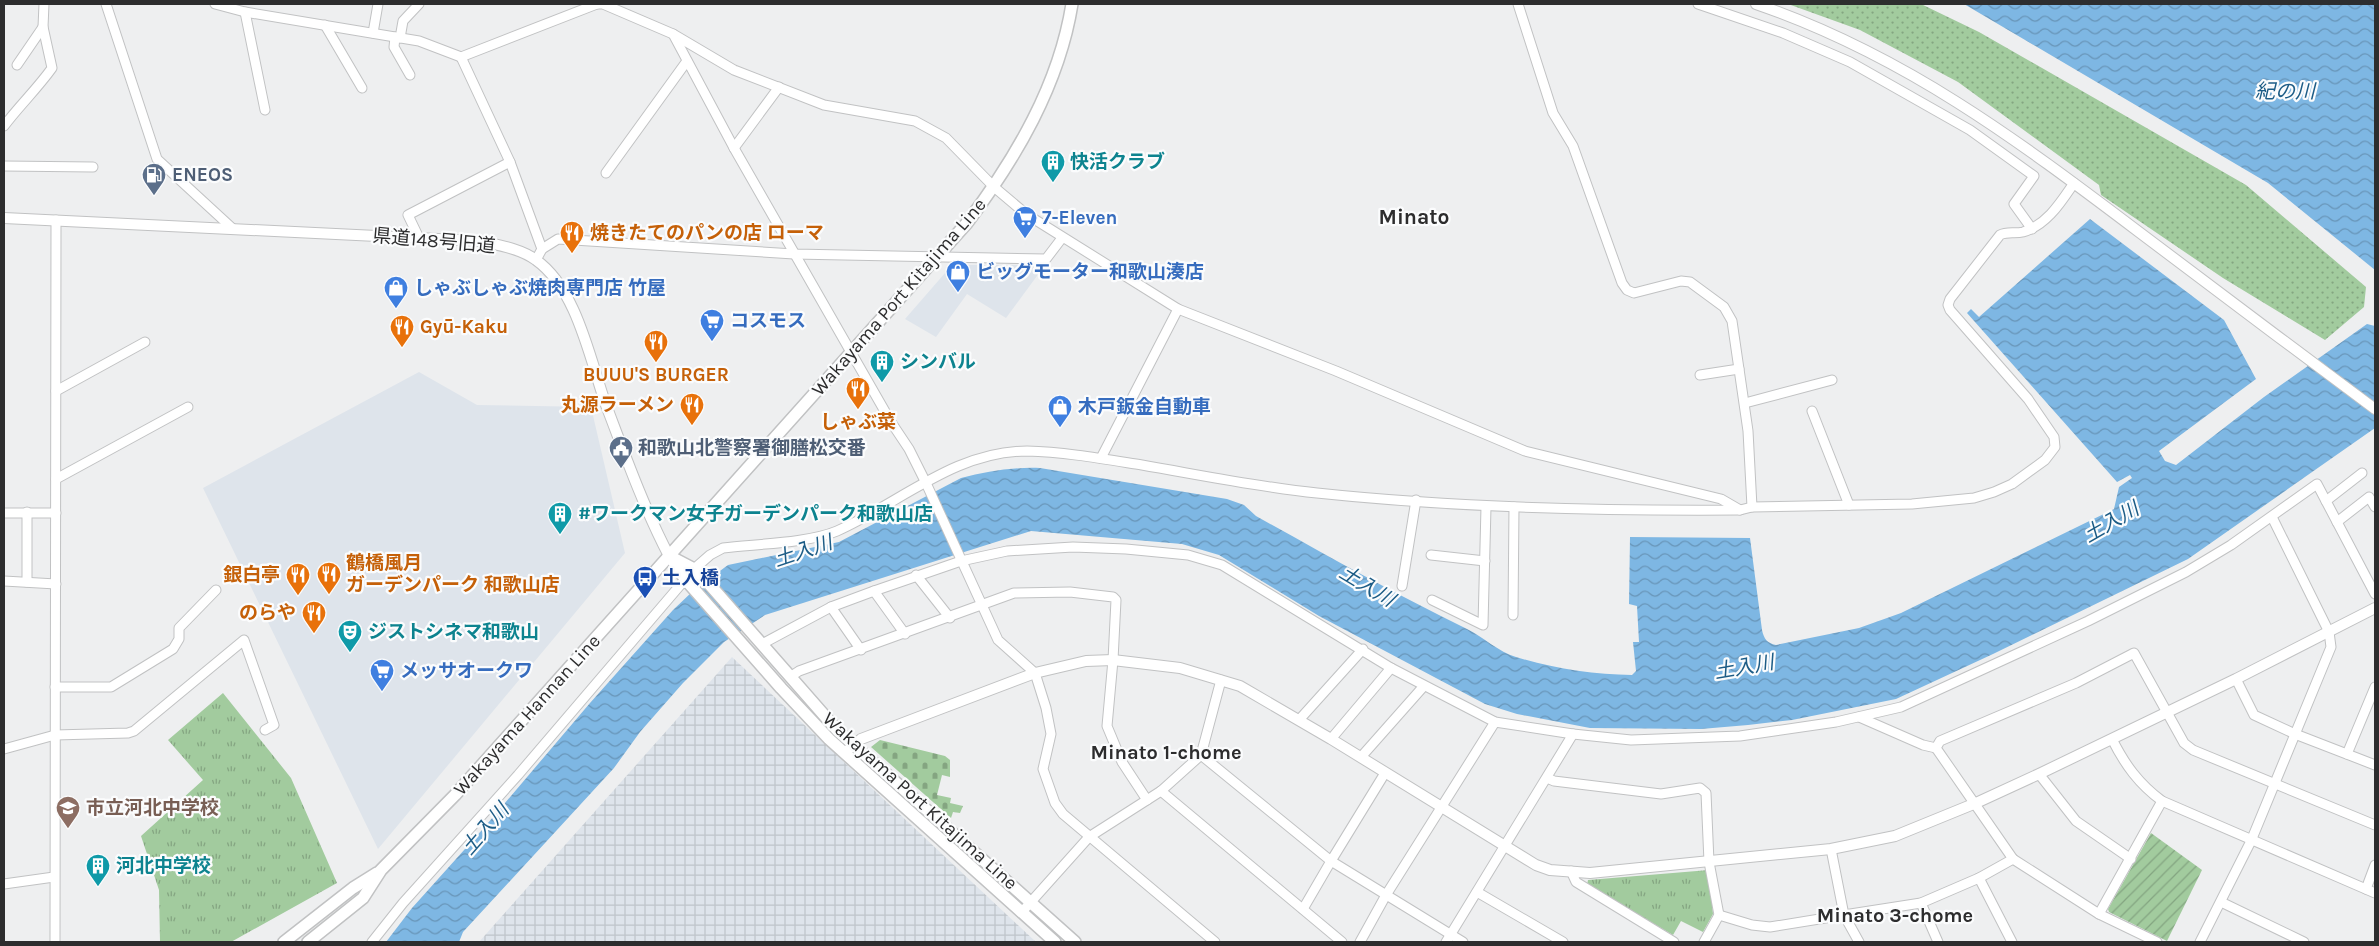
<svg xmlns="http://www.w3.org/2000/svg" width="2379" height="946" viewBox="0 0 2379 946" font-family="Karla,'Noto Sans JP',sans-serif">
<defs>
<pattern id="industrial-grid" width="8" height="8" patternUnits="userSpaceOnUse" patternTransform="scale(1.25)"><rect width="8" height="8" fill="#dee4eb"/><path d="M0 4h8M4 0v8" fill="none" stroke="#bfc4ca"/></pattern>
<pattern id="grass-dots" width="8" height="8" patternUnits="userSpaceOnUse" patternTransform="scale(1.25)"><rect width="8" height="8" fill="#a2cb9e"/><path d="M2 2h.1M6 6h.1" fill="none" stroke="#84a581" stroke-width="1.8" stroke-linecap="round"/></pattern>
<pattern id="cemetery-stones" width="16" height="16" patternUnits="userSpaceOnUse" patternTransform="scale(1.25)"><rect width="16" height="16" fill="#a2cb9e"/><path d="M2 7V4a2 2 0 0 1 4 0v3zM10 15v-3a2 2 0 0 1 4 0v3z" fill="#84a581"/></pattern>
<pattern id="park-tufts" width="24" height="20" patternUnits="userSpaceOnUse" patternTransform="scale(1.25)"><rect width="24" height="20" fill="#a2cb9e"/><path d="M3 7l-1-3M5 7V3M7 7l1-3M15 17l-1-3M17 17v-4M19 17l1-3" fill="none" stroke="#84a581"/></pattern>
<pattern id="garden-furrows" width="10" height="10" patternUnits="userSpaceOnUse" patternTransform="scale(1.25)"><rect width="10" height="10" fill="#a2cb9e"/><path d="M-1 1l2-2M0 10L10 0M9 11l2-2" fill="none" stroke="#84a581"/></pattern>
<pattern id="water-waves" width="16" height="10" patternUnits="userSpaceOnUse" patternTransform="scale(1.25)"><rect width="16" height="10" fill="#7eb7e3"/><path d="M0 5q4-4 8 0t8 0" fill="none" stroke="#6895b8"/></pattern>
</defs>
<rect width="100%" height="100%" fill="#eeeff0"/>
<!-- built -->
<g fill="#dee4eb">
<path d="M952 265H1045L1006 318 967 294 936 337 905 319Z"/>
<path d="M419 372 477 405 591 407 625 553 378 849 203 488Z"/>
</g>
<!-- industrial -->
<path fill="url(#industrial-grid)" d="M732 657 1036 942H479Z"/>
<!-- grass -->
<path fill="url(#grass-dots)" d="M1788 4H1921L1979 32 2246 185 2366 287 2364 307 2325 340 2223 278 2101 195 2099 185 1958 82 1860 30Z"/>
<!-- cemetery -->
<path fill="url(#cemetery-stones)" d="M880 740 945 756 950 760V777L942 775 937 795 951 798 950 803 963 806 960 813 953 812 951 818 871 747Z"/>
<!-- park -->
<g fill="url(#park-tufts)">
<path d="M223 693 291 778 337 883 231 942H160L159 890 141 836 203 780 168 740Z"/>
<path d="M1709 870 1713 914 1703 932 1681 921 1673 935 1587 885 1588 880Z"/>
</g>
<!-- garden -->
<path fill="url(#garden-furrows)" d="M2151 833 2202 870 2167 941 2109 912 2108 909Z"/>
<!-- water -->
<g fill="url(#water-waves)">
<path d="M1964 4H2375V270L2268 183Z"/>
<path d="M2090 219 2224 320 2256 379 2159 451 2165 461 2176 465 2264 397 2367 324 2375 326V428L2188 559 1993 654 1896 699 1792 720 1748 725 1701 729 1590 728 1517 714 1485 704 1319 616 1219 555 1182 544 1031 531 765 615 724 642 683 683 640 732 614 768 463 932 459 942H386L412 908 482 830 590 703 673 610 693 591 728 565 839 542 961 478C987 471 1013 467 1040 468L1227 499 1244 505 1256 516C1326 555 1395 594 1467 629 1483 637 1499 652 1516 657 1552 668 1594 675 1632 675L1636 671 1633 642H1639L1637 606 1629 604 1630 537 1750 538 1762 630C1764 639 1767 643 1776 645L1859 628 1901 613 2114 509 2119 487 2132 478 2130 475 2117 482 1967 313 1971 309 1979 317Z"/>
</g>
<g fill="none" stroke-linecap="round" stroke-linejoin="round">
<defs>
<g id="minor">
<path d="M106 4 157 159 232 228"/>
<path d="M215 4 245 12 419 41 461 57 597 4"/>
<path d="M596 4H603L673 34 734 70 824 105 915 121 946 138 994 187 1026 214 1178 309 1336 371 1525 451 1721 499 1740 510"/>
<path d="M1518 4 1553 113 1573 146 1622 283 1627 290 1634 293 1681 281 1690 282 1724 307 1732 321 1748 431 1752 507"/>
<path d="M1698 4 1783 33 1850 62 1970 130 2034 176 2014 204 2032 229"/>
<path d="M245 12 265 110"/>
<path d="M325 25 362 88"/>
<path d="M373 33 378 4"/>
<path d="M673 34 734 148 891 422 909 449 926 483 998 640 1035 673 1046 708 1051 734 1043 769 1055 803 1063 814 1215 942"/>
<path d="M395 37 394 47 410 75"/>
<path d="M400 38 403 21 419 4"/>
<path d="M461 57 510 162 542 249"/>
<path d="M17 65 43 27"/>
<path d="M4 126C19 106 37 89 52 68L43 27 44 4"/>
<path d="M734 148 779 87"/>
<path d="M4 166 93 167"/>
<path d="M606 173 687 61"/>
<path d="M419 238 408 215 510 162"/>
<path d="M536 260 542 249 558 239 794 254 1046 259 1062 238"/>
<path d="M1700 375 1739 369"/>
<path d="M56 391 145 342"/>
<path d="M1745 403 1832 380"/>
<path d="M1812 411 1849 505"/>
<path d="M1101 458 1178 309"/>
<path d="M56 479 188 407"/>
<path d="M2326 501 2362 473"/>
<path d="M4 513H56"/>
<path d="M2337 522 2369 497 2375 507"/>
<path d="M1431 555 1485 561"/>
<path d="M916 575 950 618"/>
<path d="M4 581 56 584"/>
<path d="M27 582V512"/>
<path d="M1402 586 1416 500"/>
<path d="M874 591 905 634"/>
<path d="M1432 600 1483 625 1486 507"/>
<path d="M831 607 861 650"/>
<path d="M1513 615 1514 507"/>
<path d="M762 644 831 607 874 591 961 561 1007 551 1073 547 1126 549 1188 555 1222 565 1391 668 1495 722 1573 734 1446 942"/>
<path d="M790 677 799 671 1014 593 1070 592 1113 597 1116 600 1113 660 1107 726 1122 762 1147 800"/>
<path d="M2236 679 2254 715 2295 734 2375 765"/>
<path d="M55 687H111L173 649 179 639V628L216 590"/>
<path d="M1859 717 1923 745 1936 748"/>
<path d="M1299 720 1363 649"/>
<path d="M1573 734 1631 740 1740 736 1836 722 1901 707 2088 621 2186 572 2231 545 2317 484 2375 594"/>
<path d="M1331 739 1391 668"/>
<path d="M2112 739C2125 765 2139 784 2162 801L2375 893"/>
<path d="M4 749 55 735 128 733 134 731 244 640 274 725 265 730"/>
<path d="M2347 754 2375 687"/>
<path d="M1201 755 1331 861 1385 773"/>
<path d="M1361 757 1423 687"/>
<path d="M2039 774 2076 821 2131 859"/>
<path d="M1547 778 1554 781 1661 794 1700 788 1706 793 1709 862 1719 915 1704 942"/>
<path d="M1161 791 1342 942"/>
<path d="M2013 859 2099 914 2162 801"/>
<path d="M1571 871 1576 882 1674 942"/>
<path d="M1979 878 2012 942"/>
<path d="M4 884 54 877"/>
<path d="M2366 889 2375 865"/>
<path d="M1477 892 1563 942"/>
<path d="M2221 902 2304 942"/>
<path d="M1921 903 1938 942"/>
<path d="M1303 909 1331 861 1463 942"/>
<path d="M1021 913 1089 837 1161 791 1201 755 1221 680"/>
<path d="M2099 914 2157 942"/>
<path d="M1719 915 1752 925 1770 927 1844 915 1831 849"/>
<path d="M55 942 56 220"/>
<path d="M372 942 403 903 518 775 694 569 710 555 723 548C755 544 809 543 837 531 900 503 955 451 1027 451 1065 452 1104 459 1142 465 1200 475 1258 487 1317 493 1458 508 1599 511 1740 510L1752 507 1912 504 1974 498 1994 492 2012 484 2045 460 2055 447 2054 437 2028 399 1950 310 1948 305 1950 299 2000 235C2007 231 2015 234 2023 232 2047 225 2061 202 2074 183"/>
<path d="M1360 942 1386 895 1495 722"/>
<path d="M1859 942 1844 915 1921 903 1979 878 2013 859 1936 748 1940 741 2076 683 2134 653 2184 743 2193 750 2375 825"/>
<path d="M2200 942 2251 841 2331 647 2329 632 2272 517"/>
</g>
<g id="tertiary">
<path d="M1756 4C1904 55 2016 139 2139 232 2218 292 2296 350 2375 409"/>
<path d="M4 218 479 241C497 245 520 248 536 260 577 289 590 360 606 405 625 455 644 508 669 556"/>
<path d="M849 749 861 739 1035 673 1086 661 1113 660 1180 668 1240 686 1331 739 1536 865 1550 870 1590 873 1831 849 1895 836 1976 803 2039 774 2236 679 2375 608"/>
</g>
<g id="secondary">
<path d="M669 556 694 569 703 577 838 731 1075 942"/>
<path d="M670 557 685 579 781 688 829 739 1055 942"/>
<path d="M284 942 353 888 377 873"/>
<path d="M308 942 363 898 381 870 455 795 967 223C1016 158 1059 85 1072 4"/>
</g>
</defs>
<!-- minor casing -->
<use href="#minor" stroke="#c1c2c3" stroke-width="11"/>
<!-- tertiary casing -->
<use href="#tertiary" stroke="#c1c2c3" stroke-width="12"/>
<!-- secondary casing -->
<use href="#secondary" stroke="#c1c2c3" stroke-width="14"/>
<!-- minor -->
<use href="#minor" stroke="#fff" stroke-width="9"/>
<!-- tertiary -->
<use href="#tertiary" stroke="#fff" stroke-width="10"/>
<!-- secondary -->
<use href="#secondary" stroke="#fff" stroke-width="11"/>
</g>
<!-- icons -->
<defs>
<symbol id="building-pin" viewBox="-11 -11 22 30"><path d="M0 17L-7.5 6A9.5 9.5 0 1 1 7.5 6Z" fill="#0f9aa8" stroke="#fbfcfd"/><path d="M-4-6H4V6H1V3H-1V6H-4ZM-2.5-4.3h1.7v1.8h-1.7ZM.8-4.3h1.7v1.8H.8ZM-2.5-1h1.7V.8h-1.7ZM.8-1h1.7V.8H.8Z" fill="#fff"/></symbol>
<symbol id="fuel-pin" viewBox="-11 -11 22 30"><path d="M0 17L-7.5 6A9.5 9.5 0 1 1 7.5 6Z" fill="#5c6f8a" stroke="#fbfcfd"/><path d="M-5.5-6h7V0h2V4h1.3V-2.5L3-4.5l.8-.8L6-3V5H2.5V1h-1V6h-7ZM-4.2-4.7v3.2H.2V-4.7Z" fill="#fff"/></symbol>
<symbol id="supermarket-pin" viewBox="-11 -11 22 30"><path d="M0 17L-7.5 6A9.5 9.5 0 1 1 7.5 6Z" fill="#3f7fe0" stroke="#fbfcfd"/><path d="M-6-5.5h2.5l.6 2H6L4.5 2H-2.5L-4.4-4H-6ZM-1.5 3.2a1.3 1.3 0 1 0 .1 0ZM3 3.2a1.3 1.3 0 1 0 .1 0Z" fill="#fff"/></symbol>
<symbol id="restaurant-pin" viewBox="-11 -11 22 30"><path d="M0 17L-7.5 6A9.5 9.5 0 1 1 7.5 6Z" fill="#e8710a" stroke="#fbfcfd"/><path d="M-5-6h1v4h1v-4h1v4h1v-4h1v5L-1.5 .5V6h-2V.5L-5-1ZM5-6V6H3V1.5H1.5Q1.5-4 5-6Z" fill="#fff"/></symbol>
<symbol id="shop-pin" viewBox="-11 -11 22 30"><path d="M0 17L-7.5 6A9.5 9.5 0 1 1 7.5 6Z" fill="#3f7fe0" stroke="#fbfcfd"/><path d="M-5-2.5h2.3a2.7 3.5 0 0 1 5.4 0H5L5.5 6h-11ZM-1.5-2.5h3a1.5 2.3 0 0 0-3 0Z" fill="#fff"/></symbol>
<symbol id="civic-pin" viewBox="-11 -11 22 30"><path d="M0 17L-7.5 6A9.5 9.5 0 1 1 7.5 6Z" fill="#5c6f8a" stroke="#fbfcfd"/><path d="M-.6-6.5H3V-4.5H.6V-3L4-1V1h2V6H-6V1h2V-1L-.6-3ZM-1.2 2.5V6h2.4V2.5Z" fill="#fff"/></symbol>
<symbol id="bus-pin" viewBox="-11 -11 22 30"><path d="M0 17L-7.5 6A9.5 9.5 0 1 1 7.5 6Z" fill="#1a4fb4" stroke="#fbfcfd"/><path d="M-5-6H5V4H4V6H2V4H-2V6H-4V4H-5ZM-3.5-4V0h7V-4ZM-3.5 1.2v1.5H-2V1.2ZM2 1.2v1.5H3.5V1.2Z" fill="#fff"/></symbol>
<symbol id="theatre-pin" viewBox="-11 -11 22 30"><path d="M0 17L-7.5 6A9.5 9.5 0 1 1 7.5 6Z" fill="#0f9aa8" stroke="#fbfcfd"/><path d="M-5-5.5Q0-4 5-5.5V0Q5 5 0 6Q-5 5-5 0ZM-3.3-2.5H-1v1.5H-3.3ZM1-2.5H3.3v1.5H1ZM-2.8 1Q0 5.5 2.8 1Z" fill="#fff"/></symbol>
<symbol id="school-pin" viewBox="-11 -11 22 30"><path d="M0 17L-7.5 6A9.5 9.5 0 1 1 7.5 6Z" fill="#8d6e63" stroke="#fbfcfd"/><path d="M0-5L7-2L0 1L-7-2ZM-4 1L0 2.5L4 1V4Q0 6-4 4Z" fill="#fff"/></symbol>
</defs>
<g fill-rule="evenodd">
<use href="#building-pin" x="1039" y="148" width="28" height="38"/>
<use href="#fuel-pin" x="140" y="161" width="28" height="38"/>
<use href="#supermarket-pin" x="1011" y="204" width="28" height="38"/>
<use href="#restaurant-pin" x="558" y="219" width="28" height="38"/>
<use href="#shop-pin" x="944" y="258" width="28" height="38"/>
<use href="#shop-pin" x="382" y="274" width="28" height="38"/>
<use href="#supermarket-pin" x="698" y="307" width="28" height="38"/>
<use href="#restaurant-pin" x="388" y="313" width="28" height="38"/>
<use href="#restaurant-pin" x="642" y="328" width="28" height="38"/>
<use href="#building-pin" x="868" y="348" width="28" height="38"/>
<use href="#restaurant-pin" x="844" y="375" width="28" height="38"/>
<use href="#restaurant-pin" x="678" y="391" width="28" height="38"/>
<use href="#shop-pin" x="1046" y="393" width="28" height="38"/>
<use href="#civic-pin" x="607" y="434" width="28" height="38"/>
<use href="#building-pin" x="546" y="500" width="28" height="38"/>
<use href="#restaurant-pin" x="315" y="560" width="28" height="38"/>
<use href="#restaurant-pin" x="284" y="561" width="28" height="38"/>
<use href="#bus-pin" x="631" y="564" width="28" height="38"/>
<use href="#restaurant-pin" x="300" y="599" width="28" height="38"/>
<use href="#theatre-pin" x="336" y="618" width="28" height="38"/>
<use href="#supermarket-pin" x="368" y="657" width="28" height="38"/>
<use href="#school-pin" x="54" y="794" width="28" height="38"/>
<use href="#building-pin" x="84" y="852" width="28" height="38"/>
</g>
<g text-anchor="middle" dominant-baseline="central" stroke-width="4.5" stroke-linejoin="round" paint-order="stroke">
<!-- culture labels -->
<g font-size="19" font-weight="bold" fill="#0d838f" stroke="#fbfcfd" text-anchor="start">
<text x="1070" y="162">快活クラブ</text>
<text x="900" y="362">シンバル</text>
<text x="578" y="514">#ワークマン女子ガーデンパーク和歌山店</text>
<text x="368" y="632">ジストシネマ和歌山</text>
<text x="116" y="866">河北中学校</text>
</g>
<!-- service labels -->
<g font-size="19" font-weight="bold" fill="#4e5e75" stroke="#fbfcfd" text-anchor="start">
<text x="172" y="175">ENEOS</text>
<text x="638" y="448">和歌山北警察署御膳松交番</text>
</g>
<!-- shop labels -->
<g font-size="19" font-weight="bold" fill="#366cbe" stroke="#fbfcfd" text-anchor="start">
<text x="1042" y="218">7-Eleven</text>
<text x="976" y="272">ビッグモーター和歌山湊店</text>
<text x="414" y="288">しゃぶしゃぶ焼肉専門店 竹屋</text>
<text x="730" y="321">コスモス</text>
<text x="1078" y="407">木戸鈑金自動車</text>
<text x="400" y="671">メッサオークワ</text>
</g>
<!-- food labels -->
<g font-size="19" font-weight="bold" fill="#c56008" stroke="#fbfcfd" text-anchor="start">
<text x="590" y="233">焼きたてのパンの店 ローマ</text>
<text x="420" y="327">Gyū-Kaku</text>
<text x="656" y="375" text-anchor="middle">BUUU'S BURGER</text>
<text x="674" y="405" text-anchor="end">丸源ラーメン</text>
<text x="858" y="422" text-anchor="middle">しゃぶ菜</text>
<text x="346" y="563">鶴橋風月<tspan x="346" dy="22">ガーデンパーク 和歌山店</tspan></text>
<text x="280" y="575" text-anchor="end">銀白亭</text>
<text x="296" y="613" text-anchor="end">のらや</text>
</g>
<!-- street labels -->
<g font-size="19" fill="#2d2d2e" stroke="#fbfcfd">
<text transform="translate(434 241) rotate(5)">県道148号旧道</text>
<text transform="translate(899 297) rotate(-49)">Wakayama Port Kitajima Line</text>
<text transform="translate(527 715) rotate(-48)">Wakayama Hannan Line</text>
<text transform="translate(920 801) rotate(42)">Wakayama Port Kitajima Line</text>
</g>
<!-- transit labels -->
<g font-size="19" font-weight="bold" fill="#164399" stroke="#fbfcfd" text-anchor="start">
<text x="662" y="578">土入橋</text>
</g>
<!-- education labels -->
<g font-size="19" font-weight="bold" fill="#785e54" stroke="#fbfcfd" text-anchor="start">
<text x="86" y="808">市立河北中学校</text>
</g>
<!-- water labels -->
<g font-size="20" font-style="italic" fill="#1c5c86" stroke="#fbfcfd">
<text x="2285" y="91">紀の川</text>
<text transform="translate(2111 522) rotate(-30)">土入川</text>
<text transform="translate(803 551) rotate(-18)">土入川</text>
<text transform="translate(1367 586) rotate(31)">土入川</text>
<text transform="translate(1744 667) rotate(-10)">土入川</text>
<text transform="translate(485 829) rotate(-49)">土入川</text>
</g>
<!-- neighbourhood labels -->
<g font-size="20" font-weight="bold" fill="#2d2d2e" stroke="#fbfcfd">
<text x="1166" y="752">Minato 1-chome</text>
<text x="1895" y="915">Minato 3-chome</text>
</g>
<!-- quarter labels -->
<g font-size="21" font-weight="bold" fill="#2d2d2e" stroke="#fbfcfd">
<text x="1414" y="217">Minato</text>
</g>
</g>
<!-- border -->
<rect width="2379" height="946" fill="none" stroke="#2d2d2e" stroke-width="10"/>
</svg>
